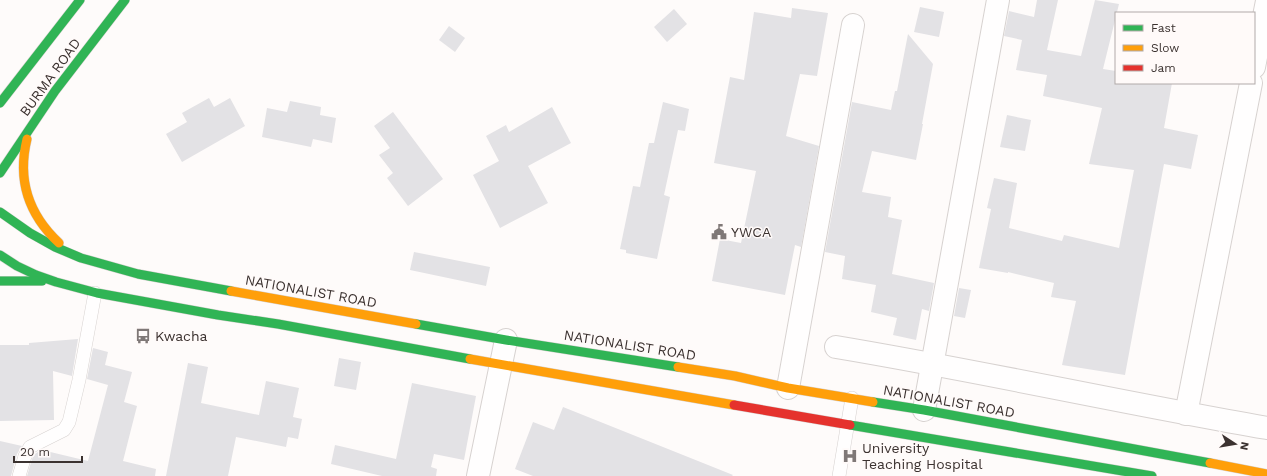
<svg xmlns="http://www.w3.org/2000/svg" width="1267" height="476" viewBox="0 0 1267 476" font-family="'Work Sans',sans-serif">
<rect width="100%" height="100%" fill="#fefbfa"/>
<!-- building -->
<g fill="#e3e2e5">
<path d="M1037 0H1058L1047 50 1081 56 1095 0 1119 4 1103 69 1116 71V83H1172L1164 128 1198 135 1191 169 1164 164 1125 375 1062 365 1076 301 1051 297 1054 283 1008 272V273L979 268 991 209 987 208 994 178 1017 183 1009 228 1062 241 1064 235 1119 248 1134 170 1089 164 1102 108 1043 96 1047 75 1016 70 1022 40 1004 36 1009 11 1034 17Z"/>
<path d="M920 7 944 12 939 37 914 32Z"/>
<path d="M792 8 828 13 817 76 800 74 786 136 819 146 801 247 795 245 785 295 712 281 720 239 741 243 756 171 714 163 730 77 744 80 754 12 791 18Z"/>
<path d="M674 9 687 24 667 42 654 27Z"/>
<path d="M449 26 465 38 455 52 439 40Z"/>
<path d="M908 34 933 64 922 124H923L916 160 872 151 862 192 891 197 888 217 902 220 892 274 934 283 929 311 922 309 916 340 893 335 897 318 871 312 876 285 842 279 845 256 825 252 852 102 891 110 895 91H897Z"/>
<path d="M209 98 214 107 230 98 245 126 182 162 166 134 187 122 182 113Z"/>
<path d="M290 101 321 107 320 115 336 118 332 143 313 139 311 147 262 137 267 108 287 112Z"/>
<path d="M663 102 689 109 685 131 678 130 664 195 670 197 657 259 626 253V250L620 249 633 186 640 187 649 143H654Z"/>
<path d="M552 107 571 143 528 166 548 203 500 228 473 175 499 161 486 136 506 125 509 132Z"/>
<path d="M393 112 443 179 408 206 387 178 393 173 379 155 390 148 374 126Z"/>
<path d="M1007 115 1031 120 1025 151 1000 147Z"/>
<path d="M414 252 490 267 486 286 410 270Z"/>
<path d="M959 288 971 290 965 318 954 316Z"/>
<path d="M78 339 72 376 53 371 54 420 0 421V345H29V343Z"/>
<path d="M93 348 108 352 105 365 132 372 124 402 137 406 123 461 156 469 155 476H27L32 459 36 453 42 450 88 461 108 385 87 379Z"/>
<path d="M339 358 361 362 356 390 334 386Z"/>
<path d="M188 363 208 367 201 403 259 415 266 381 299 388 293 417 302 419 298 439 288 437 286 447 236 437 228 476H166Z"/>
<path d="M412 383 476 396 464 460 434 454 431 467 437 469 436 476H382L331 464 335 445 396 459Z"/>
<path d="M563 407 733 475 732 476H533L515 469 533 422 554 430Z"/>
<path d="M0 441 22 446 17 454 11 476H0Z"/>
</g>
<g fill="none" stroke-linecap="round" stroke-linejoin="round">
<defs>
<g id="lane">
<path d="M19 476 25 456 30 447 64 430 69 422 79 380 95 293"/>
<path d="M839 476 852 398"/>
</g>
<g id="street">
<path d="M1254 67 1267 1"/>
<path d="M836 347C980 371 1123 403 1267 428"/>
<path d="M788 388 853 25"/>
<path d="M924 410 998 0"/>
<path d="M1186 414 1251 83"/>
<path d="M478 476 506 340"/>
</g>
<g id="fast">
<path d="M0 103 80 0"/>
<path d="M0 173 55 91 125 0"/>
<path d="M0 212 30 233 55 247 81 258 138 274 231 291"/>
<path d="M0 255 17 266 36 275 56 282 97 293 218 315 278 324 470 359"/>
<path d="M0 281H42"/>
<path d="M416 324 506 340 678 367"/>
<path d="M873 402 924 410 1210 463"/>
<path d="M850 425 1152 476"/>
</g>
<g id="slow">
<path d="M27 139C17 180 28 214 59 243"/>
<path d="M231 291 416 324"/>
<path d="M470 359 734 405"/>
<path d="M678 367 735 376 788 388 873 402"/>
<path d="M1210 463 1267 474"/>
</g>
<path id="jam" d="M734 405 850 425"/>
</defs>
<!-- lane casing -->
<use href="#lane" stroke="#d7d2d0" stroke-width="14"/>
<!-- street casing -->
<use href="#street" stroke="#d7d2d0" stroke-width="24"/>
<!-- fast casing -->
<use href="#fast" stroke="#d7d2d0" stroke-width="10"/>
<!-- slow casing -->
<use href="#slow" stroke="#d7d2d0" stroke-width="10"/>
<!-- jam casing -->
<use href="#jam" stroke="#d7d2d0" stroke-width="10"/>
<!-- lane -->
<use href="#lane" stroke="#fffefe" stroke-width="13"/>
<!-- street -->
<use href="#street" stroke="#fffefe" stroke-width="22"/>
<!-- fast -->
<use href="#fast" stroke="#30b455" stroke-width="9"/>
<!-- slow -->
<use href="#slow" stroke="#ff9f0a" stroke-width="9"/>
<!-- jam -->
<use href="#jam" stroke="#e5322d" stroke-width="9"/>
</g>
<!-- icons -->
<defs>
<symbol id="civic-bare" viewBox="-9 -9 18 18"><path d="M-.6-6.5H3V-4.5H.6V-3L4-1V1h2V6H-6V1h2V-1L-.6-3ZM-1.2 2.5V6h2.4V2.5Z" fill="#7f7877" stroke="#fffaf9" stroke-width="2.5" paint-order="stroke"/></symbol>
<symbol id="bus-bare" viewBox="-9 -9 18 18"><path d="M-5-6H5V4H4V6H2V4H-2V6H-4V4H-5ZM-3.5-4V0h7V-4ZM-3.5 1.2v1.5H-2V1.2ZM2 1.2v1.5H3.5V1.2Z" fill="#7f7877" stroke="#fffaf9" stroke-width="2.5" paint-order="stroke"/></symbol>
<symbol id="hospital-bare" viewBox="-9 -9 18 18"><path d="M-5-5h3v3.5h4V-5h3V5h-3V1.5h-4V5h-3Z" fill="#7f7877" stroke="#fffaf9" stroke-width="2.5" paint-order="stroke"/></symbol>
</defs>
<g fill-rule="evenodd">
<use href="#civic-bare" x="708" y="221" width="22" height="22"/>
<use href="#bus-bare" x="132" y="325" width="22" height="22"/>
<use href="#hospital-bare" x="839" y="445" width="22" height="22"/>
</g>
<g text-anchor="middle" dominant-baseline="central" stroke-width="3" stroke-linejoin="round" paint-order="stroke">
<!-- street labels -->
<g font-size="14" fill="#3b3230" stroke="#fffaf9">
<text transform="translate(50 77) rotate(-54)">BURMA ROAD</text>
<text transform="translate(311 291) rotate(10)">NATIONALIST ROAD</text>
<text transform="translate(630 345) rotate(9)">NATIONALIST ROAD</text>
<text transform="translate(949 401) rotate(10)">NATIONALIST ROAD</text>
</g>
<!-- poi labels -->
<g font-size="14" fill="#3b3230" stroke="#fffaf9" text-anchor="start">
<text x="731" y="232">YWCA</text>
<text x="155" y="336">Kwacha</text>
<text x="862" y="448">University<tspan x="862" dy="16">Teaching Hospital</tspan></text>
</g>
</g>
<!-- legend -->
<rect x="1115" y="12" width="140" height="72" fill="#fffaf9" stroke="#b1aaa9"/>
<rect x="1123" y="25" width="20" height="6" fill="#30b455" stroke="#b1aaa9"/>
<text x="1151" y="32" font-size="12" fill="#3b3230">Fast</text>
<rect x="1123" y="45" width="20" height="6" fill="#ff9f0a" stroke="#b1aaa9"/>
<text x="1151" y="52" font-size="12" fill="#3b3230">Slow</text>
<rect x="1123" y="65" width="20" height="6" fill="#e5322d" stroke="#b1aaa9"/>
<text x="1151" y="72" font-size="12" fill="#3b3230">Jam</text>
<!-- north arrow -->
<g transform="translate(1235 444) rotate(102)" stroke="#fffaf9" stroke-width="3" paint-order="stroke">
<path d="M0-3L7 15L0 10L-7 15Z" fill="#3b3230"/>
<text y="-6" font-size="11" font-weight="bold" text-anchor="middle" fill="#3b3230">N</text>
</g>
<!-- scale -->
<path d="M14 456v6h68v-6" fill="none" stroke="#3b3230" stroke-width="2"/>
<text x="20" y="456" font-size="12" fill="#3b3230" stroke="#fffaf9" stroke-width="3" paint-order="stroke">20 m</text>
</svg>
